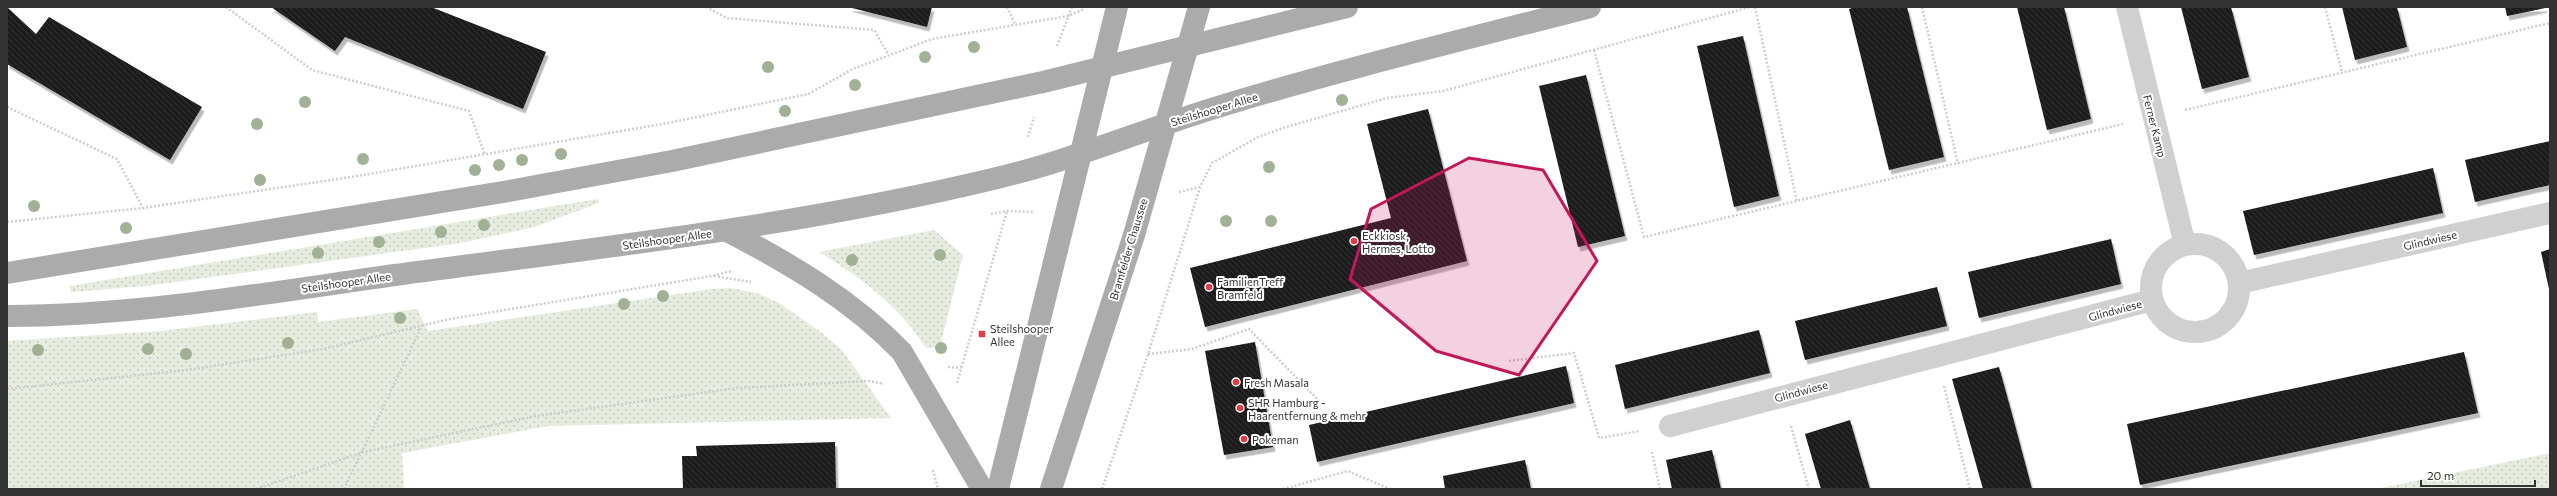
<svg xmlns="http://www.w3.org/2000/svg" width="2557" height="496" viewBox="0 0 2557 496" font-family="Commissioner,sans-serif">
<defs>
<pattern id="grass-dots" width="8" height="8" patternUnits="userSpaceOnUse"><rect width="8" height="8" fill="#e6ecdf"/><path d="M2 2h.1M6 6h.1" fill="none" stroke="#c6cbc0" stroke-width="1.8" stroke-linecap="round"/></pattern>
<pattern id="building-back-hatch" width="6" height="6" patternUnits="userSpaceOnUse"><rect width="6" height="6" fill="#1a1a1a"/><path d="M-1 5l2 2M0 0l6 6M5-1l2 2" fill="none" stroke="#333"/></pattern>
<filter id="shadow"><feDropShadow dx="2.5" dy="4.5" stdDeviation="0" flood-color="#0004"/></filter>
</defs>
<rect width="100%" height="100%" fill="#fff"/>
<!-- grass -->
<g fill="url(#grass-dots)">
<path d="M598 199 599 203 534 227 461 243 146 286 71 292 70 286Z"/>
<path d="M934 230 963 255 940 347 926 348C900 307 861 277 819 252Z"/>
<path d="M731 288 757 293 779 303 818 330 841 349 891 418 548 426 402 453 404 489H7V341L161 331 317 312 318 322 417 309 428 331 711 289Z"/>
<path d="M2550 453V489H2376Z"/>
</g>
<!-- building -->
<g fill="url(#building-back-hatch)" filter="url(#shadow)">
<path d="M7 7 36 34 49 17 202 107 170 160 7 64Z"/>
<path d="M271 7H431L546 52 523 109 345 37 335 51Z"/>
<path d="M848 7H932L927 27Z"/>
<path d="M1855 7H1907L1944 157 1889 170 1849 9Z"/>
<path d="M2017 7H2064L2091 119 2047 130Z"/>
<path d="M2181 7H2231L2249 77 2202 89Z"/>
<path d="M2342 7H2397L2407 47 2355 60Z"/>
<path d="M2505 7H2545V8L2507 16Z"/>
<path d="M1743 36 1779 196 1734 207 1697 46Z"/>
<path d="M1586 75 1625 236 1578 247 1539 86Z"/>
<path d="M1428 109 1467 261 1205 327 1190 268 1391 218 1367 124Z"/>
<path d="M2550 141V185L2475 202 2465 160Z"/>
<path d="M2433 168 2443 213 2254 255 2243 211Z"/>
<path d="M2111 239 2121 284 1979 318 1968 272Z"/>
<path d="M2550 249V289H2549L2541 252Z"/>
<path d="M1937 287 1947 326 1805 360 1795 321Z"/>
<path d="M1759 330 1770 373 1625 409 1615 365Z"/>
<path d="M1255 342 1273 447 1224 455 1205 351Z"/>
<path d="M2464 352 2478 413 2140 485 2127 424Z"/>
<path d="M1566 366 1574 403 1317 462 1309 425Z"/>
<path d="M1999 367 2012 414 2032 489H1983L1952 379Z"/>
<path d="M1850 420 1870 489H1821L1805 434Z"/>
<path d="M835 442 836 489H683L682 456H697L696 446Z"/>
<path d="M1712 450 1721 489H1672L1666 460Z"/>
<path d="M1525 460 1531 489H1445L1443 476Z"/>
</g>
<g fill="none" stroke-linecap="round" stroke-linejoin="round">
<!-- path -->
<g stroke="#cdcdcd" stroke-width="2.5" stroke-dasharray="2 2" stroke-linecap="butt">
<path d="M226 7 312 70 469 111 485 155"/>
<path d="M706 7 727 18 874 30 888 54"/>
<path d="M1007 7 1015 24"/>
<path d="M1755 7 1797 202"/>
<path d="M1922 7 1958 164"/>
<path d="M2325 7 2342 72"/>
<path d="M1057 46 1072 7"/>
<path d="M1594 50 1644 237 2123 124"/>
<path d="M7 107 117 159 143 208"/>
<path d="M2185 110 2550 23"/>
<path d="M1028 137 1034 117"/>
<path d="M1179 192 1200 187 1212 163 1258 137 1286 127 1387 98 1443 91 1750 7"/>
<path d="M991 214 1007 211 1034 212"/>
<path d="M7 222 143 208 351 177 668 123 808 94 853 69 932 39 1068 16 1084 9"/>
<path d="M714 276 751 282"/>
<path d="M1148 354 1192 349 1249 329 1321 403"/>
<path d="M1509 361 1574 353 1599 438 1640 431"/>
<path d="M948 367 961 368"/>
<path d="M957 383 1007 211"/>
<path d="M1944 386 1970 489"/>
<path d="M7 389 187 370 323 349 450 319 712 276 732 271"/>
<path d="M1791 426 1809 489"/>
<path d="M1652 452 1660 489"/>
<path d="M933 470 938 489"/>
<path d="M256 489 363 452 536 416 737 388 869 381 884 384"/>
<path d="M344 489 422 326"/>
<path d="M1102 489 1148 354 1200 187"/>
<path d="M1283 489 1348 471 1390 489"/>
</g>
<!-- minor -->
<g stroke="#d0d0d0" stroke-width="22">
<path d="M2127 7 2185 245"/>
<circle cx="2195" cy="288" r="44"/>
<path d="M2239 283 2550 213"/>
<path d="M1670 426 2152 300"/>
</g>
<!-- major -->
<g stroke="#ababab" stroke-width="22">
<path d="M727 231C791 264 852 300 902 352L982 489"/>
<path d="M7 273 509 191 672 161 1043 82 1347 7"/>
<path d="M7 316C136 316 267 293 395 275 596 248 799 226 997 178 1073 160 1145 129 1221 106 1342 69 1467 39 1590 7"/>
<path d="M998 489 1117 7"/>
<path d="M1051 489 1134 235 1199 7"/>
</g>
</g>
<!-- trees -->
<g fill="#a2b095">
<circle cx="974" cy="47" r="6"/>
<circle cx="925" cy="57" r="6"/>
<circle cx="768" cy="67" r="6"/>
<circle cx="855" cy="85" r="6"/>
<circle cx="1342" cy="100" r="6"/>
<circle cx="305" cy="102" r="6"/>
<circle cx="785" cy="111" r="6"/>
<circle cx="257" cy="124" r="6"/>
<circle cx="561" cy="154" r="6"/>
<circle cx="363" cy="159" r="6"/>
<circle cx="522" cy="160" r="6"/>
<circle cx="499" cy="165" r="6"/>
<circle cx="1269" cy="167" r="6"/>
<circle cx="475" cy="170" r="6"/>
<circle cx="260" cy="180" r="6"/>
<circle cx="34" cy="206" r="6"/>
<circle cx="1226" cy="221" r="6"/>
<circle cx="1271" cy="221" r="6"/>
<circle cx="484" cy="225" r="6"/>
<circle cx="126" cy="228" r="6"/>
<circle cx="441" cy="232" r="6"/>
<circle cx="379" cy="242" r="6"/>
<circle cx="318" cy="253" r="6"/>
<circle cx="940" cy="255" r="6"/>
<circle cx="852" cy="260" r="6"/>
<circle cx="663" cy="296" r="6"/>
<circle cx="624" cy="304" r="6"/>
<circle cx="400" cy="318" r="6"/>
<circle cx="288" cy="343" r="6"/>
<circle cx="941" cy="348" r="6"/>
<circle cx="148" cy="349" r="6"/>
<circle cx="38" cy="350" r="6"/>
<circle cx="186" cy="354" r="6"/>
</g>
<!-- marked area -->
<path fill="#c2185b" fill-opacity="0.2" stroke="#c2185b" stroke-width="3" stroke-linejoin="round" d="M1469 158 1543 170 1597 261 1519 375 1436 351 1350 279 1371 209Z"/>
<!-- markers -->
<g fill="#e63946" stroke="#fff" stroke-width="1.5">
<circle cx="1354" cy="241" r="4"/>
<circle cx="1209" cy="287" r="4"/>
<rect x="978" y="330" width="8" height="8" rx="2"/>
<circle cx="1236" cy="382" r="4"/>
<circle cx="1240" cy="408" r="4"/>
<circle cx="1244" cy="439" r="4"/>
</g>
<g text-anchor="middle" dominant-baseline="central" stroke-width="4" stroke-linejoin="round" paint-order="stroke">
<!-- street labels -->
<g font-size="11" fill="#333" stroke="#fff">
<text transform="translate(1214 109) rotate(-17)">Steilshooper Allee</text>
<text transform="translate(2155 126) rotate(76)">Ferner Kamp</text>
<text transform="translate(667 239) rotate(-8)">Steilshooper Allee</text>
<text transform="translate(2430 240) rotate(-13)">Glindwiese</text>
<text transform="translate(1128 249) rotate(-73)">Bramfelder Chaussee</text>
<text transform="translate(346 282) rotate(-8)">Steilshooper Allee</text>
<text transform="translate(2115 310) rotate(-15)">Glindwiese</text>
<text transform="translate(1801 391) rotate(-15)">Glindwiese</text>
</g>
<!-- poi labels -->
<g font-size="11" fill="#333" stroke="#fff" text-anchor="start">
<text x="1362" y="235">Eckkiosk,<tspan x="1362" dy="13">Hermes, Lotto</tspan></text>
<text x="1217" y="281">FamilienTreff<tspan x="1217" dy="13">Bramfeld</tspan></text>
<text x="990" y="328">Steilshooper<tspan x="990" dy="13">Allee</tspan></text>
<text x="1244" y="382">Fresh Masala</text>
<text x="1248" y="402">SHR Hamburg -<tspan x="1248" dy="13">Haarentfernung &amp; mehr</tspan></text>
<text x="1252" y="439">Pokeman</text>
</g>
</g>
<!-- border -->
<rect width="2557" height="496" fill="none" stroke="#333333" stroke-width="16"/>
<!-- scale -->
<path d="M2421 480v6h114v-6" fill="none" stroke="#333333" stroke-width="2"/>
<text x="2427" y="480" font-size="12" fill="#333333" stroke="#ffffff" stroke-width="3" paint-order="stroke">20 m</text>
</svg>
